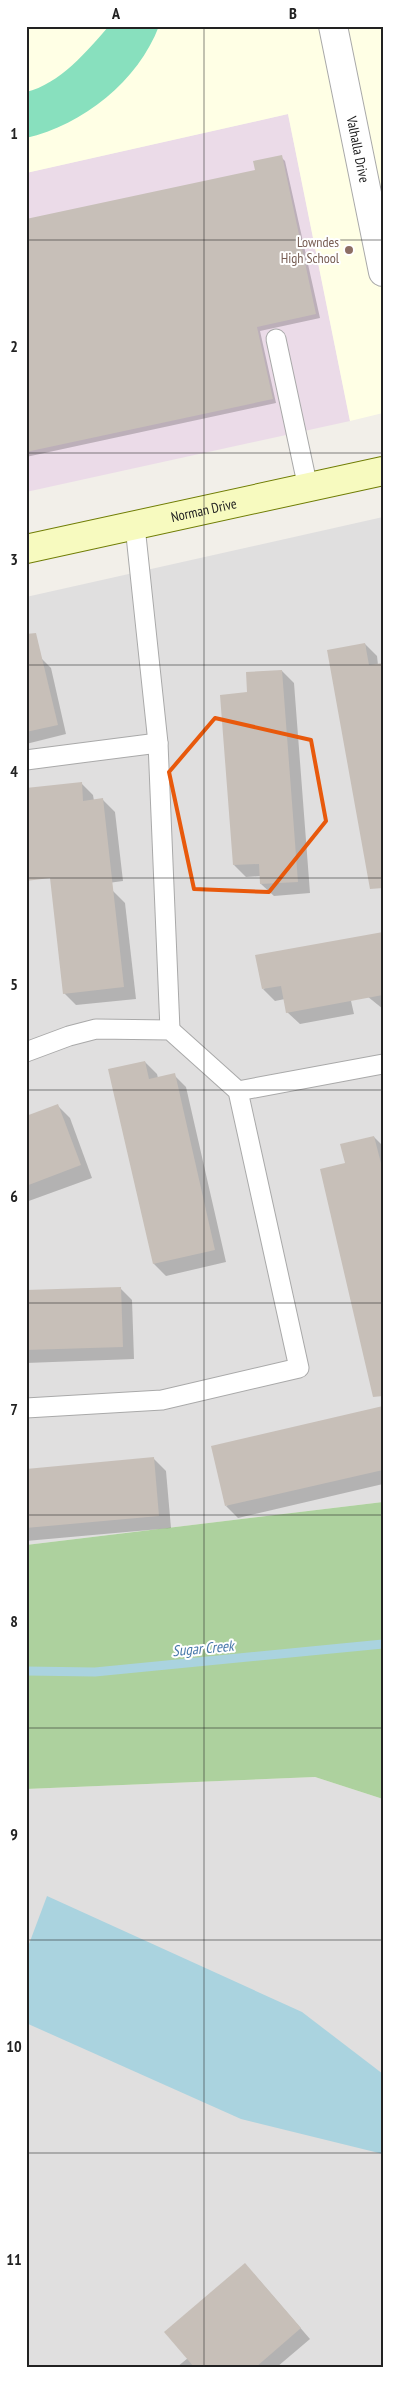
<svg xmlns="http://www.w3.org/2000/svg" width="409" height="2393" viewBox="0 0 409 2393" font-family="'PT Sans Narrow',sans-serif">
<rect width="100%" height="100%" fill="#f2efe9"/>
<!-- residential -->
<g fill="#e0dfdf">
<path d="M383 517V1502L26 1545V597Z"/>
<path d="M315 1777 383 1799V2367H26V1789Z"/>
</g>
<!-- industrial -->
<path fill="#ebdbe8" d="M288 114 350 421 26 492V173Z"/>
<!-- education -->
<path fill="#ffffe5" d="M26 26H383V413L350 421 288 114 26 173Z"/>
<!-- forest -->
<path fill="#add19e" d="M383 1502V1799L315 1777 26 1789V1545Z"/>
<!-- pitch -->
<path fill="#88e0be" d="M109 26H159C138 81 83 125 26 138V92C60 84 87 51 109 26Z"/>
<!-- water -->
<path fill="#aad3df" d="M47 1896 302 2012 383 2074V2154L241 2119 26 2023V1952Z"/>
<!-- shadow -->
<g fill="#0003">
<path d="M281 157 285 161 320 318 260 331 276 403 26 457V221L257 171Z"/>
<path d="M365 644 377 656 378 665 383 869Z"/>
<path d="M41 658 51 668 66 734 26 744V662Z"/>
<path d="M282 671 294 683 310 893 274 896 261 884V876L246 877 234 865Z"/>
<path d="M81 783 93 795 94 801 103 800 115 812 123 881 63 889Z"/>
<path d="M113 891 125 903 136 999 76 1005 64 993Z"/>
<path d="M383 933V1009L346 979 354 1014 300 1024 287 1012 285 999 275 1001 263 989Z"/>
<path d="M145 1062 157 1074 158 1078 174 1075 186 1087 226 1262 166 1276 154 1264Z"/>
<path d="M58 1106 70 1118 92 1178 26 1202V1117Z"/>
<path d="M374 1137 383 1146V1365L347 1164Z"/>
<path d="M120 1288 132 1300 134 1359 26 1363V1291Z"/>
<path d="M383 1408V1484L238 1518 226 1506Z"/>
<path d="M154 1459 166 1471 171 1528 26 1541V1470Z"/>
<path d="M254 2274 310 2339 277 2367H177L188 2358Z"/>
</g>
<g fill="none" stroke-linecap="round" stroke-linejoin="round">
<!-- stream -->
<path stroke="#aad3df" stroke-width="9" d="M26 1671 95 1672 383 1644"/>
</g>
<!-- building -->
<g fill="#c7bfb8">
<path d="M282 155 316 314 257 327 273 399 26 452V219L255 170 253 161Z"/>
<path d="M36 633 58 725 26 732V634Z"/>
<path d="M365 643 369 665 383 663V888L370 889 327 650Z"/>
<path d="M282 670 298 882 260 884 259 864 233 865 220 695 247 692 246 672Z"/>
<path d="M82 782 83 801 103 798 124 987 63 994 50 878 26 881V788Z"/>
<path d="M383 932V995L286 1013 281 986 262 989 255 955Z"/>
<path d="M145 1061 149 1079 175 1073 215 1250 153 1264 108 1069Z"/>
<path d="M58 1104 81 1165 26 1186V1116Z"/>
<path d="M374 1136 383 1171V1396L373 1397 320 1169 345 1163 340 1144Z"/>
<path d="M121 1287 123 1347 26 1350V1290Z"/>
<path d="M383 1406V1470L225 1506 211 1446Z"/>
<path d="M154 1457 159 1516 26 1528V1469Z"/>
<path d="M245 2263 301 2328 256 2367H194L164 2332Z"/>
</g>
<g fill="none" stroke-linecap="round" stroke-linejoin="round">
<defs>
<g id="lane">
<path d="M276 339 308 488"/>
<path d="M135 526 158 743 170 1030"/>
<path d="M26 760 158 743"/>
<path d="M26 1052 69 1036 96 1029 170 1030 238 1091 299 1368 162 1400 26 1408"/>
<path d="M238 1091 383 1064"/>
</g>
<g id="street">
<path id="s1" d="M333 26 383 272"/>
</g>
<g id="secondary">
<path id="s2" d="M26 549 383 471"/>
</g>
</defs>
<!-- lane casing -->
<use href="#lane" stroke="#a9a9a9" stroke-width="21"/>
<!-- street casing -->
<use href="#street" stroke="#a9a9a9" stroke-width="30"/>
<!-- secondary casing -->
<use href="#secondary" stroke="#707d05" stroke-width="30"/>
<!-- lane -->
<use href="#lane" stroke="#fff" stroke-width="19"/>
<!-- street -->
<use href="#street" stroke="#fff" stroke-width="28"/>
<!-- secondary -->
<use href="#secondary" stroke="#f7fabf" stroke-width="28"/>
</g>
<!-- marked area -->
<path fill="none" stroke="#e8590c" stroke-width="4" stroke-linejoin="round" d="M215 718 311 740 326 821 269 892 194 889 169 772Z"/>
<!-- grid -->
<path fill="none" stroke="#222" stroke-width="1" stroke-opacity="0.55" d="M204 26V2367M26 240H383M26 453H383M26 665H383M26 878H383M26 1090H383M26 1303H383M26 1515H383M26 1728H383M26 1940H383M26 2153H383"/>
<!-- markers -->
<circle fill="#8d6e63" stroke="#fff" stroke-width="2" cx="349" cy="250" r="5"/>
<g text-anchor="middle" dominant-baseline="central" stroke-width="4" stroke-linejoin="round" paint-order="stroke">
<!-- street labels -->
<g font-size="14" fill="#222" stroke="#fff">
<text stroke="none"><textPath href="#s1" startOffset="126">Valhalla Drive</textPath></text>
<text stroke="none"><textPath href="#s2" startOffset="182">Norman Drive</textPath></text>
</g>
<!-- education labels -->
<g font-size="14" fill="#785e54" stroke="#fff" text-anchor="end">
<text x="339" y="242">Lowndes<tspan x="339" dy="16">High School</tspan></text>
</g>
<!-- water labels -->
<g font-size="15" font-style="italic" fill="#4a7aab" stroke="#fff">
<text transform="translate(203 1648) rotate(-5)">Sugar Creek</text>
</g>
</g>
<!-- border -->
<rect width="409" height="2393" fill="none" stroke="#ffffff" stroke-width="55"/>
<rect x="28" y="28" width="354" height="2338" fill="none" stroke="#222" stroke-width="2"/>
<g font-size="16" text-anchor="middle" font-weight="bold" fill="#222">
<text x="116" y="19">A</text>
<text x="293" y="19">B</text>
<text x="14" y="139">1</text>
<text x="14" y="352">2</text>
<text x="14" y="565">3</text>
<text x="14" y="777">4</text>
<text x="14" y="990">5</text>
<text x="14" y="1202">6</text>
<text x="14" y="1415">7</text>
<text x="14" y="1627">8</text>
<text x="14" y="1840">9</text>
<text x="14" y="2052">10</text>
<text x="14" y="2265">11</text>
</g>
</svg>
